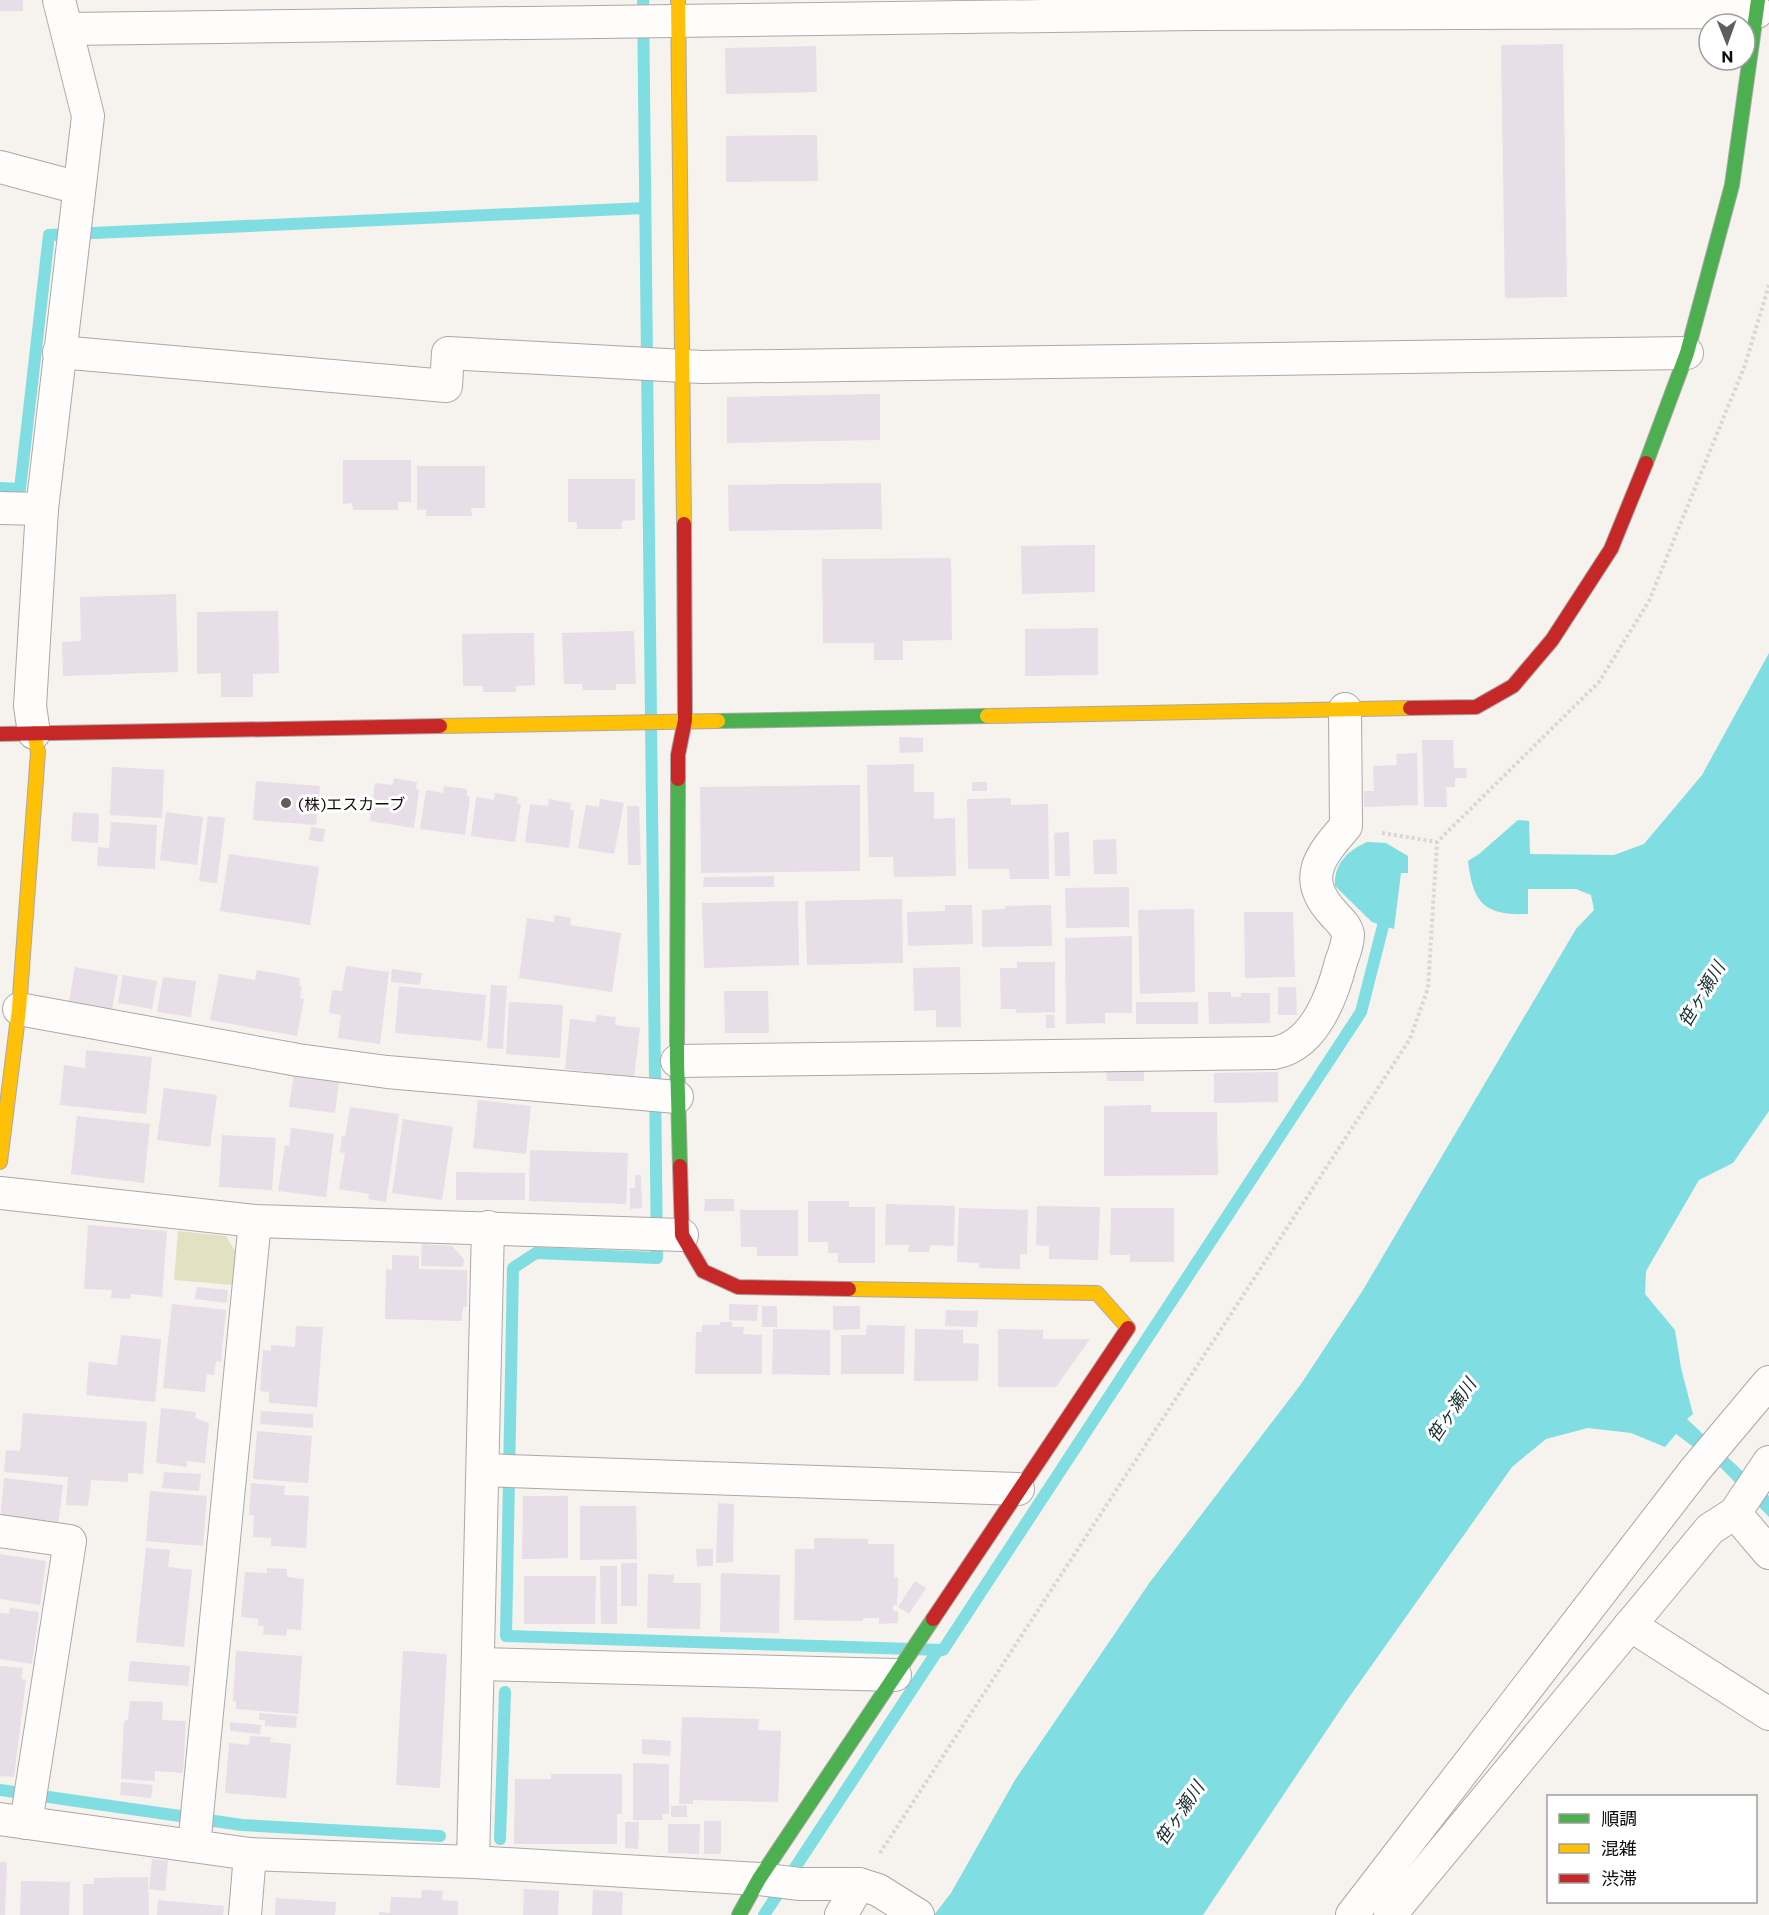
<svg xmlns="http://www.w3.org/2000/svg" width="1769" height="1915" viewBox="0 0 1769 1915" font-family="Commissioner,'Noto Sans JP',sans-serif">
<rect width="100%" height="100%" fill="#f6f2ee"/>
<!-- green -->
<path fill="#e2e2c3" d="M178 1231 226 1236 235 1251 233 1285 174 1280Z"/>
<!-- water -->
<g fill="#80dde1">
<path d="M1769 653V1111L1733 1163 1699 1180 1646 1271 1645 1294 1675 1330 1681 1368 1693 1414 1687 1419 1769 1496V1517L1720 1467 1676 1434 1665 1447 1631 1433 1588 1428 1546 1439 1512 1467 1345 1703 1203 1915H934L951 1893 1015 1780 1150 1582 1301 1384 1363 1290 1576 929 1594 910 1591 895 1576 889H1528V914C1483 916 1473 902 1468 861L1479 854 1518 820 1529 821 1530 854 1614 855 1644 844 1702 775Z"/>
<path d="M1367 842 1386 843 1408 856V873H1401L1394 929 1372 922 1335 886C1334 864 1347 851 1367 842Z"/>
</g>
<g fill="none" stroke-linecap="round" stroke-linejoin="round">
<!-- stream -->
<g stroke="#80dde1" stroke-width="12">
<path d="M643 0 657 1258 536 1253 513 1268 506 1636 943 1650 1361 1012 1383 926V910"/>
<path d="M0 488 20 489 49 235 645 208"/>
<path d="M0 1790 242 1825 440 1836"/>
<path d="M500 1839 505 1692"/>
<path d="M764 1915 938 1650"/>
</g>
</g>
<!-- building -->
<g fill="#e8dee8">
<rect x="0" y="0" width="23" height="11"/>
<path d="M1563 44 1567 297 1505 298 1501 45Z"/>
<path d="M816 46 817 92 726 94 725 48Z"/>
<path d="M817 135 818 181 726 182V136Z"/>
<path d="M880 394V440L727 443V397Z"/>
<path d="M343 460H411V502H398V510H353L352 503 343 504Z"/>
<path d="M417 466H485V508H471L472 516H426V509L417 510Z"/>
<path d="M568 479H635V520L622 521V529H577V522H568Z"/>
<path d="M881 483 882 529 729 531 728 485Z"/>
<path d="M1095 545V592L1022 594 1021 546Z"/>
<path d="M951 558 952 640 903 641V660H874V643H823L822 559Z"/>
<path d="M176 594 178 672 63 676 62 642 81 641 80 597Z"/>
<path d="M278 611 279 673 253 674V697H221V673L197 674V612Z"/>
<path d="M1098 628V675L1025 676V629Z"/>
<path d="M634 631 636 684H616V690H583L582 684H564L562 633Z"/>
<path d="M534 633 535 685 516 686V692H483V686H463L462 634Z"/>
<path d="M899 737 923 738V752L900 753Z"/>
<path d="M1422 740H1453L1454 768H1466L1467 778H1455V787H1446L1447 807H1424Z"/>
<path d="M1417 753 1418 805 1364 807V791H1374L1373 766 1397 765 1396 754Z"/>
<path d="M914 764V792H934V819L955 818 956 876 894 877 893 857H869L867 765Z"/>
<path d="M112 767 164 770 162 818 110 815Z"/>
<path d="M394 778 417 782 416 789 419 790 414 828 370 821 375 783 393 785Z"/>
<path d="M256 781 320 786 316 825 253 820Z"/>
<rect x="972" y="782" width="15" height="9"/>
<path d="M860 785V871L701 873 700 787Z"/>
<path d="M444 786 467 789V796L470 797 465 835 420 829 426 790 443 793Z"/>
<path d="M495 793 518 797 517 803 521 804 515 842 471 836 476 797 494 800Z"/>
<path d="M1011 798V805L1048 804 1049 879H1010L1009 869H968L967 799Z"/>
<path d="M549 799 571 803 570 810H574L569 848 525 842 530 804 548 806Z"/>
<path d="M600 799 624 803 614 854 578 848 586 805 599 807Z"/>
<path d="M627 806H639L641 865H628Z"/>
<path d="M73 812 99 814 98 843 71 841Z"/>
<path d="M166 812 203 817 197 865 160 860Z"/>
<path d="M208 816 225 818 217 883 199 881Z"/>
<path d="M111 822 157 825 155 869 97 866 98 847 109 848Z"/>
<path d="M311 827 325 829 323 842 309 840Z"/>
<path d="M1069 832 1070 876H1055L1054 833Z"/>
<path d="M1116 839 1117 874H1094L1093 840Z"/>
<path d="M229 854 319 867 310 925 220 911Z"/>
<path d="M774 876V887H703L704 877Z"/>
<path d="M1129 887V927L1066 928 1065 888Z"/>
<path d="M902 899 903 963 807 965 805 901Z"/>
<path d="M798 901 799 965 704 968 702 903Z"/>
<path d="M945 905H972L973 944 908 946 907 912 945 911Z"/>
<path d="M1051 905 1052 946 982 947V910L1005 909V906Z"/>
<path d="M1194 909 1195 992 1140 994 1138 910Z"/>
<path d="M1244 912H1293L1295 977 1245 978Z"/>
<path d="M555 915 571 918 570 925 621 933 612 992 519 978 527 918 554 922Z"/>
<path d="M1132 936V1013H1105V1023L1066 1024 1065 938Z"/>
<path d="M1017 962H1055V1012L1016 1013V1009H1001L1000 968H1017Z"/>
<path d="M346 966 389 972 380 1044 338 1038 341 1015 329 1013 332 990 342 991Z"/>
<path d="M75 967 118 975 112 1009 69 1001Z"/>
<path d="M960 967 961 1027H936V1010L914 1011 913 968Z"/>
<path d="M392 969 422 973 420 985 391 982Z"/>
<path d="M257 970 300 978 299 986 302 987 300 998 304 999 297 1036 210 1020 219 974 255 980Z"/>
<path d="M123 975 157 981 152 1009 118 1003Z"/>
<path d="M163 977 196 981 191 1017 157 1012Z"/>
<path d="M491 985 507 986 503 1049 487 1048Z"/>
<path d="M399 986 486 995 482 1041 395 1033Z"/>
<path d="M1278 987H1296L1297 1015H1278Z"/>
<path d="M724 991H768L769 1033H725Z"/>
<path d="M1208 992H1231V997H1241V993H1270V1023L1209 1024Z"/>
<path d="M509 1002 563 1005 560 1058 506 1054Z"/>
<rect x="1136" y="1002" width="62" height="22"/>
<path d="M596 1015 616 1017 615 1025 640 1028 634 1077 565 1069 570 1019 596 1022Z"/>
<path d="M1046 1015H1054L1055 1028H1046Z"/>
<path d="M86 1050 152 1057 146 1114 60 1105 64 1065 85 1068Z"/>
<path d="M1106 1070H1144V1081H1107Z"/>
<path d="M1278 1072V1102L1214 1103V1073Z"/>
<path d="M294 1074 339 1081 335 1113 289 1107Z"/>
<path d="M164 1088 217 1095 210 1147 157 1140Z"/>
<path d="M478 1100 531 1106 526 1154 473 1148Z"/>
<path d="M1151 1105V1112H1217L1218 1175 1104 1176V1106Z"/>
<path d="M350 1107 399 1114 386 1202 368 1199 369 1194 339 1189 345 1153 340 1152 342 1136H345Z"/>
<path d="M77 1116 150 1124 144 1183 71 1174Z"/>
<path d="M403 1119 453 1127 442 1200 392 1193Z"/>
<path d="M291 1128 334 1134 326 1197 278 1191 285 1145 289 1146Z"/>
<path d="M222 1135 276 1138 272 1190 219 1187Z"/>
<path d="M530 1150 628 1153 626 1204 529 1201Z"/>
<path d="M456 1172 525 1173V1200H456Z"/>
<path d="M635 1175H641L642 1208 630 1209V1188H635Z"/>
<path d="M705 1199H734V1211H704Z"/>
<path d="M808 1201H849V1207H875V1263H838V1253H828V1242H808Z"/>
<path d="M886 1204 955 1206 954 1246 930 1245 929 1252H908L909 1245H885Z"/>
<path d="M1037 1206 1100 1207 1098 1260 1049 1259V1246L1036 1245Z"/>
<path d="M959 1208 1028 1210 1027 1254H1020V1269L979 1268V1263L957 1262Z"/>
<path d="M1111 1208H1174V1262H1130V1255H1110Z"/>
<path d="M740 1210H798V1256H757V1247H741Z"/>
<path d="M88 1225 167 1231 162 1297 131 1294 130 1299 111 1298 112 1290 84 1289Z"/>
<path d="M422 1244 452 1246 464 1259 463 1267 421 1266Z"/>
<path d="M392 1255 419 1256V1269L467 1270V1307H463L462 1321 385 1319 386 1269 392 1270Z"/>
<path d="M197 1287 228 1290 227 1303 195 1299Z"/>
<path d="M172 1304 226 1310 221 1362 216 1361 214 1375 207 1374 205 1392 163 1388Z"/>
<path d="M729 1304 758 1305 757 1321 729 1320Z"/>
<rect x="762" y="1306" width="15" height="21"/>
<path d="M833 1306H860V1329L833 1330Z"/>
<path d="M946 1310 978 1311 977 1327 945 1326Z"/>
<path d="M720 1322H732V1327H744L743 1334 762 1335V1374H695L696 1332H702V1325H720Z"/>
<path d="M867 1325 905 1326 904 1374H841V1335H866Z"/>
<path d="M296 1326 323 1327 317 1407 269 1403V1392L260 1391 263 1350 271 1351V1345L295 1347Z"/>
<path d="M773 1329 830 1330V1375L772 1374Z"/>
<path d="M915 1329 963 1330V1343L979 1344 978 1381H914Z"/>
<path d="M998 1329 1043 1330V1339H1090L1056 1387H998Z"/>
<path d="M121 1335 161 1339 155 1402 86 1395 89 1362 117 1365Z"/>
<path d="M161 1408 196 1412 195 1418 209 1423 205 1463 187 1461V1467L156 1463Z"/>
<path d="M261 1411 313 1414V1428L260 1424Z"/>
<path d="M23 1413 147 1422 143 1474 128 1473V1482L91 1480 88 1506 66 1505 68 1477 4 1472 6 1450 20 1451Z"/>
<path d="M257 1431 312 1436 308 1483 253 1479Z"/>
<path d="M164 1472 201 1474 199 1491 162 1488Z"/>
<path d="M4 1478 63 1485 58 1527 0 1521Z"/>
<path d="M251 1483 285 1486 284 1495 309 1496 306 1548 271 1546V1538L253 1537 254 1515H249Z"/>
<path d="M150 1491 207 1496 203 1546 146 1541Z"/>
<path d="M523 1496H568V1558L522 1559Z"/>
<path d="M718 1503 734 1504 733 1562 716 1563Z"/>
<path d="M580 1506H636L637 1559 580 1560Z"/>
<path d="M814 1538 868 1539V1544H894V1577H898L897 1605H893V1611H898V1623L879 1624V1618H863V1621L794 1620 795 1549H814Z"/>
<path d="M146 1548 170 1550 168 1567 192 1570 184 1647 136 1642Z"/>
<path d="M696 1549H713V1566H697Z"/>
<path d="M0 1554 46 1561 40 1605 0 1599Z"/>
<rect x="621" y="1563" width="16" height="43"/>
<path d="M600 1566H617V1624H601Z"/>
<path d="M267 1568 287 1569V1577L304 1579 301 1630 287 1629 286 1636 263 1634 264 1626H258V1619L241 1617 245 1572 267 1573Z"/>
<path d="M721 1573 780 1575 779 1633 720 1632Z"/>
<path d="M648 1574 674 1575 673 1583H701L700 1629 647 1628Z"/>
<path d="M524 1576H596L595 1624H524Z"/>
<path d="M915 1581 926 1588 909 1614 898 1607Z"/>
<path d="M10 1608 39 1612 32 1664 0 1659V1613L9 1614Z"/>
<path d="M236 1651 302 1656 298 1714 236 1709V1701H233Z"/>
<path d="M403 1651 447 1654 440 1788 396 1785Z"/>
<path d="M130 1661 190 1666 188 1686 128 1681Z"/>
<path d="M0 1666 23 1668 21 1679 26 1680 14 1777 0 1776Z"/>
<path d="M130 1701 163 1702 162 1720 186 1721 183 1773 155 1771V1781L121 1779 124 1721 128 1720Z"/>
<path d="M259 1713 297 1716 296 1728 265 1726V1720H259Z"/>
<path d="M682 1717 759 1719 758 1730 781 1731 778 1802 693 1800V1804H679Z"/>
<path d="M230 1722 261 1725 260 1734 230 1731Z"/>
<path d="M250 1736 271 1737 270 1742 291 1744 286 1798 225 1793 229 1743 249 1745Z"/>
<path d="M642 1739 671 1741 670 1756 642 1754Z"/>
<path d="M633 1763 669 1764V1814H662L663 1820H633Z"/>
<path d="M551 1774H622V1814H617V1844H514L515 1779H551Z"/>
<path d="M121 1782 153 1785 151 1798 120 1795Z"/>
<path d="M687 1805V1817H671V1806Z"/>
<rect x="704" y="1821" width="17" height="33"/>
<path d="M625 1822H639L638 1849 625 1848Z"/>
<path d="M668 1824H700L699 1854 668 1853Z"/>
<path d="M152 1859 168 1861 165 1891 149 1889Z"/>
<path d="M0 1862H7L5 1915H0Z"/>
<path d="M148 1877 149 1915H83V1884H94V1878Z"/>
<path d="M21 1881 70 1882 69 1915H20Z"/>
<path d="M524 1889 559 1891 558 1915H523Z"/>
<path d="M422 1890 443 1891 442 1900 458 1901V1915H379V1912L390 1913 391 1897 421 1898Z"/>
<path d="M593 1890 623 1892 622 1915H592Z"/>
<path d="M276 1898 336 1902 335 1915H275Z"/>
<path d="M158 1900 224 1906 223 1915H157Z"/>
</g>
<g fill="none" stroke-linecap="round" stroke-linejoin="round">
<defs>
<g id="street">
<path d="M68 29 1195 14 1757 12"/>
<path d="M0 167 79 188"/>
<path d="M59 352 446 386 448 353 702 367 1687 353"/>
<path d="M0 508 42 509"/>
<path d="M34 733 30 706 42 509 88 116 59 0"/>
<path d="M19 1009 298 1060 387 1072 677 1097"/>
<path d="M677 1061 1274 1053C1314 1046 1332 997 1341 962 1344 954 1348 944 1348 935 1347 926 1338 919 1333 913 1301 878 1320 856 1346 826L1345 709"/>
<path d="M0 1193 255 1221 682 1235"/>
<path d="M1769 1462 1735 1513 1769 1553"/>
<path d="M483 1470 1018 1489"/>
<path d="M0 1531 70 1541 26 1823"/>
<path d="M1630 1625 1769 1714"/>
<path d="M478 1664 895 1675"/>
<path d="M0 1819 250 1854 473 1862 759 1879 800 1884H859L878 1890 918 1915"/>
<path d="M194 1846 255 1221"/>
<path d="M473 1862 488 1227"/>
<path d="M245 1915 250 1854"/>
<path d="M841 1915 859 1884"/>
<path d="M1352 1915 1695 1470 1769 1382"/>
<path d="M1390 1915 1710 1529 1735 1513"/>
</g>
<g id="fast">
<path d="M1646 463 1687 353 1732 185 1758 0"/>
<path d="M718 721 987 716"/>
<path d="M678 779 677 1061 680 1166"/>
<path d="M739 1915 759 1879 933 1619"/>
</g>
<g id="slow">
<path d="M678 0 684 524"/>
<path d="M987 716 1410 708"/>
<path d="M440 726 718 721"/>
<path d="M0 1162 19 1009 38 752 34 733"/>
<path d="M849 1289 1097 1293 1128 1328"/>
</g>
<g id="jam">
<path d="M1410 708 1476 707 1513 686 1552 640 1611 549 1646 463"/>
<path d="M0 734 440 726"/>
<path d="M678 779V755L685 720 684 524"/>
<path d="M680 1166 682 1235 703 1271 738 1287 849 1289"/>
<path d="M933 1619 1128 1328"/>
</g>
</defs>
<!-- street casing -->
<use href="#street" stroke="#aca8a5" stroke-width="34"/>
<!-- fast casing -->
<use href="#fast" stroke="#aca8a5" stroke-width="16"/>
<!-- slow casing -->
<use href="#slow" stroke="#aca8a5" stroke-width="16"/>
<!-- jam casing -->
<use href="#jam" stroke="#aca8a5" stroke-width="16"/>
<!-- path -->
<g stroke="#d8d7d5" stroke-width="4" stroke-dasharray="3 3" stroke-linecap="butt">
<path d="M1382 833 1437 842 1599 682 1649 601 1745 365 1769 285"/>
<path d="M880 1853 1410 1039 1428 988 1437 842"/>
</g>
<!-- street -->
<use href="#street" stroke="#fefdfc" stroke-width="32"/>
<!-- fast -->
<use href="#fast" stroke="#4caf50" stroke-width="14"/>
<!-- slow -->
<use href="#slow" stroke="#ffc107" stroke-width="14"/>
<!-- jam -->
<use href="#jam" stroke="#c62828" stroke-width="14"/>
</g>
<!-- markers -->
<circle fill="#605c5a" stroke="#fff" stroke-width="2" cx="286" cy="803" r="6"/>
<g text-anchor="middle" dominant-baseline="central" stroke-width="6" stroke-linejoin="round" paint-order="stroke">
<!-- poi labels -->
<g font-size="16" fill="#0f0c0a" stroke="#fff" text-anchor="start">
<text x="298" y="803">(株)エスカーブ</text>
</g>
<!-- water labels -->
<g font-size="18" font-style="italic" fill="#172e2f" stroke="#fff">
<text transform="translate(1701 994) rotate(-59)">笹ヶ瀬川</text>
<text transform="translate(1451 1410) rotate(-56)">笹ヶ瀬川</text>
<text transform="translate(1179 1813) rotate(-56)">笹ヶ瀬川</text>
</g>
</g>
<!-- legend -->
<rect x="1547" y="1795" width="210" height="108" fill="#ffffff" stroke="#9f9e9d" stroke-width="1.5"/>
<rect x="1559" y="1814" width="30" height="9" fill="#4caf50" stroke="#9f9e9d" stroke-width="1.5"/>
<text x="1601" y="1825" font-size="18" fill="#0f0c0a">順調</text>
<rect x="1559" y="1844" width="30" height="9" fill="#ffc107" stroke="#9f9e9d" stroke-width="1.5"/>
<text x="1601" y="1855" font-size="18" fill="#0f0c0a">混雑</text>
<rect x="1559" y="1874" width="30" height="9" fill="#c62828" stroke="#9f9e9d" stroke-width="1.5"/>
<text x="1601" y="1885" font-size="18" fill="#0f0c0a">渋滞</text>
<!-- north arrow -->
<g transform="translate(1727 42) rotate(179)"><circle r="28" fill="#ffffff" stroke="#9f9e9d" stroke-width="1.5"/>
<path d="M0-4.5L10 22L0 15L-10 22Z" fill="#605c5a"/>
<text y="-9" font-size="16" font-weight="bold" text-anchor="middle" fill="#0f0c0a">N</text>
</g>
</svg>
